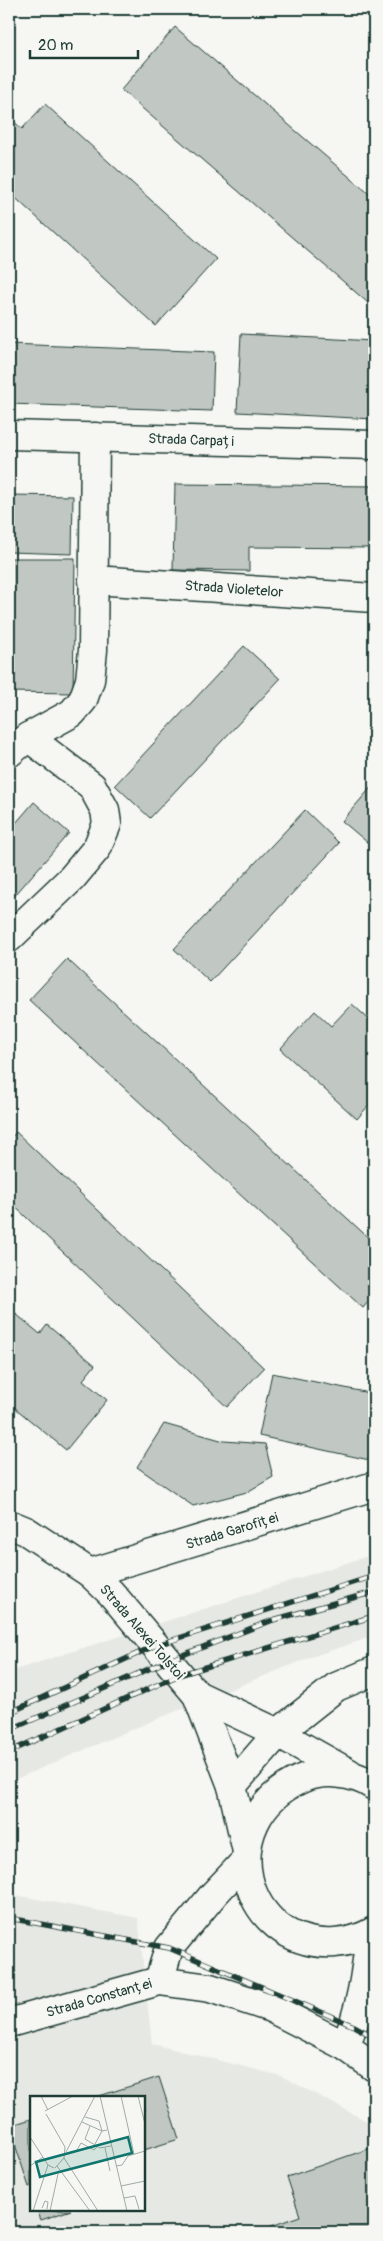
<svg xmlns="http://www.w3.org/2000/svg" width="383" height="2241" viewBox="0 0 383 2241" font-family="Pangolin,sans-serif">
<rect width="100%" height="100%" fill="#f6f6f2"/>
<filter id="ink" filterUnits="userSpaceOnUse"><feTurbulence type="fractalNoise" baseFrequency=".02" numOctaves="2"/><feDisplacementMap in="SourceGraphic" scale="10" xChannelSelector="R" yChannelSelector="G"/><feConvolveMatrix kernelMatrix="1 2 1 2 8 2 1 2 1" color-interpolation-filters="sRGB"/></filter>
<g filter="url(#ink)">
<!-- built -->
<g fill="#e6e8e4" fill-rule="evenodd">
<path d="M374 1554V1636L311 1657 142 1725 9 1782V1672Z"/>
<path d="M9 1894 138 1918 152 2044 281 2076 374 2125V2232H9ZM31 2097H144V2210H31Z"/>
</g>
<!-- building -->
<g fill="#c1c8c3" stroke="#1f3d34">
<path d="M175 27 374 198V308L121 90Z"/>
<path d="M45 104 216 259 156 326 9 192V117L22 129Z"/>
<path d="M241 334 374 341V419L237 412Z"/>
<path d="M9 344 214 352 212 411 9 404Z"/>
<path d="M175 484 374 486V548L249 547V571L173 570Z"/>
<path d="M9 495 73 496 72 554 9 552Z"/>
<path d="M9 558H75L73 693 9 692Z"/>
<path d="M244 646 280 679 150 818 115 785Z"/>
<path d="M374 784V848L342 821Z"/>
<path d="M34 802 69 833 9 902V831Z"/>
<path d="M305 810 339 843 210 982 174 949Z"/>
<path d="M67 959 374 1243V1295L363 1308 29 1000Z"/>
<path d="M352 1004 374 1024V1099L357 1119 280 1049 315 1011 331 1026Z"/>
<path d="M16 1132 264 1368 227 1407 9 1201V1140Z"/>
<path d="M16 1314 40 1334 47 1325 95 1365 83 1380 107 1400 66 1450 9 1403V1322Z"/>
<path d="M272 1373 374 1394V1461L259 1436Z"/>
<path d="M164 1424 224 1441 265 1444 273 1477 247 1492 193 1506 137 1467Z"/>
<path d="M159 2077 179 2139 144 2150V2097H96Z"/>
<path d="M31 2119V2186L29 2187 9 2126Z"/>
<path d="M374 2147V2232H254L300 2216 287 2177Z"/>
<path d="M37 2210H71L41 2220Z"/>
</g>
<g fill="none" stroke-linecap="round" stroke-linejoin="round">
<defs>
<g id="minor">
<path d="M9 435 374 445"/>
<path d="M93 580 374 598"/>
<path d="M9 753 28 737 72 713 83 700 90 680 93 650 95 437"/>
<path d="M9 938 72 878 97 848 107 824 105 810 92 786 28 737"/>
<path d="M90 1573 374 1486"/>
<path d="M232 1786 278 1733 336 1687 374 1671"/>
<path d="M159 1981 169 1948 214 1894 246 1860"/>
<path d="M9 2023 159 1981 210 1988 271 2008 345 2046 374 2067"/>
<path d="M345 2046C361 2010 366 1972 370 1934"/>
</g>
<g id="major">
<path d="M9 1524 26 1531 90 1573 111 1593 197 1695 232 1786 246 1847"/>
<path d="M197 1695 278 1733 349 1773"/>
<path d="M374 1786C354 1772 323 1769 301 1779 210 1820 241 1949 335 1943 348 1942 362 1938 374 1931"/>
</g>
</defs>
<!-- minor casing -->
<use href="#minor" stroke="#1f3d34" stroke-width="31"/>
<!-- major casing -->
<use href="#major" stroke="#1f3d34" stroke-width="31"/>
<!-- minor -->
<use href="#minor" stroke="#f6f6f2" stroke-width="28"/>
<!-- major -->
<use href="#major" stroke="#f6f6f2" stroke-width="28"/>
<defs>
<g id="rail">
<path d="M9 1713 154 1646 374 1576"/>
<path d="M9 1730 167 1661 273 1620 374 1592"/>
<path d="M9 1752 179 1675 374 1616"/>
<path d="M9 1918 169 1948 354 2026 374 2037"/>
</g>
</defs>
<!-- rail casing -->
<use href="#rail" stroke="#1f3d34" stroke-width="5.5"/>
<!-- rail -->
<use href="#rail" stroke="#f6f6f2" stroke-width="4" stroke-dasharray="11" stroke-linecap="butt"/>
</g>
</g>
<g text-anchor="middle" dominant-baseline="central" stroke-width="5" stroke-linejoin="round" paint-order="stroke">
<!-- street labels -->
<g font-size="14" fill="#1f3d34" stroke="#f6f6f2">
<text transform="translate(191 440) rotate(2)">Strada Carpați</text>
<text transform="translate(234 589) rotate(4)">Strada Violetelor</text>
<text transform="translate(232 1531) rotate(-17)">Strada Garofiței</text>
<text transform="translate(142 1632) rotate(49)">Strada Alexei Tolstoi</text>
<text transform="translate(99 1998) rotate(-16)">Strada Constanței</text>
</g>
</g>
<!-- overview -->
<g transform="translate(30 2096)">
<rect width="115" height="115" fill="#f6f6f2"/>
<path fill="none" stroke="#a0aca6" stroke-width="1" d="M11 0 18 14M70 0 97 115M91 0 104 58M108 0 115 28M15 15 43 0M16 18 35 51 34 62 25 72M55 21 69 25 72 35 65 48M52 26 72 35 77 34M60 30 55 43 70 52 81 50M0 41 18 69 24 72M75 52 80 75M47 54 51 47 64 54 68 50M36 56 65 0M34 62 68 115M0 70 13 61M27 70 60 115M86 70 92 69 98 60 115 55M91 90 115 85M94 102 105 100 109 113M12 112 15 105 18 106 17 113M3 115 18 69M20 115 28 78"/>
<path fill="#0f766e" fill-opacity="0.15" stroke="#0f766e" stroke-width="2.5" d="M98 41 102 57 10 81 6 66Z"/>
<rect width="115" height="115" fill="none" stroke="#1f3d34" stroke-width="2.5"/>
</g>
<!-- margin -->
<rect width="383" height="2241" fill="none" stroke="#f6f6f2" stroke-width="30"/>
<rect x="15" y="15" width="353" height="2211" fill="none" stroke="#1f3d34" stroke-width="2" filter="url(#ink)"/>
<!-- scale -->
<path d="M30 50v8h108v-8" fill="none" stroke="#1f3d34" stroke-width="2.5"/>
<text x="38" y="50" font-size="15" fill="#1f3d34" stroke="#f6f6f2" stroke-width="4" paint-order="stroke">20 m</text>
</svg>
